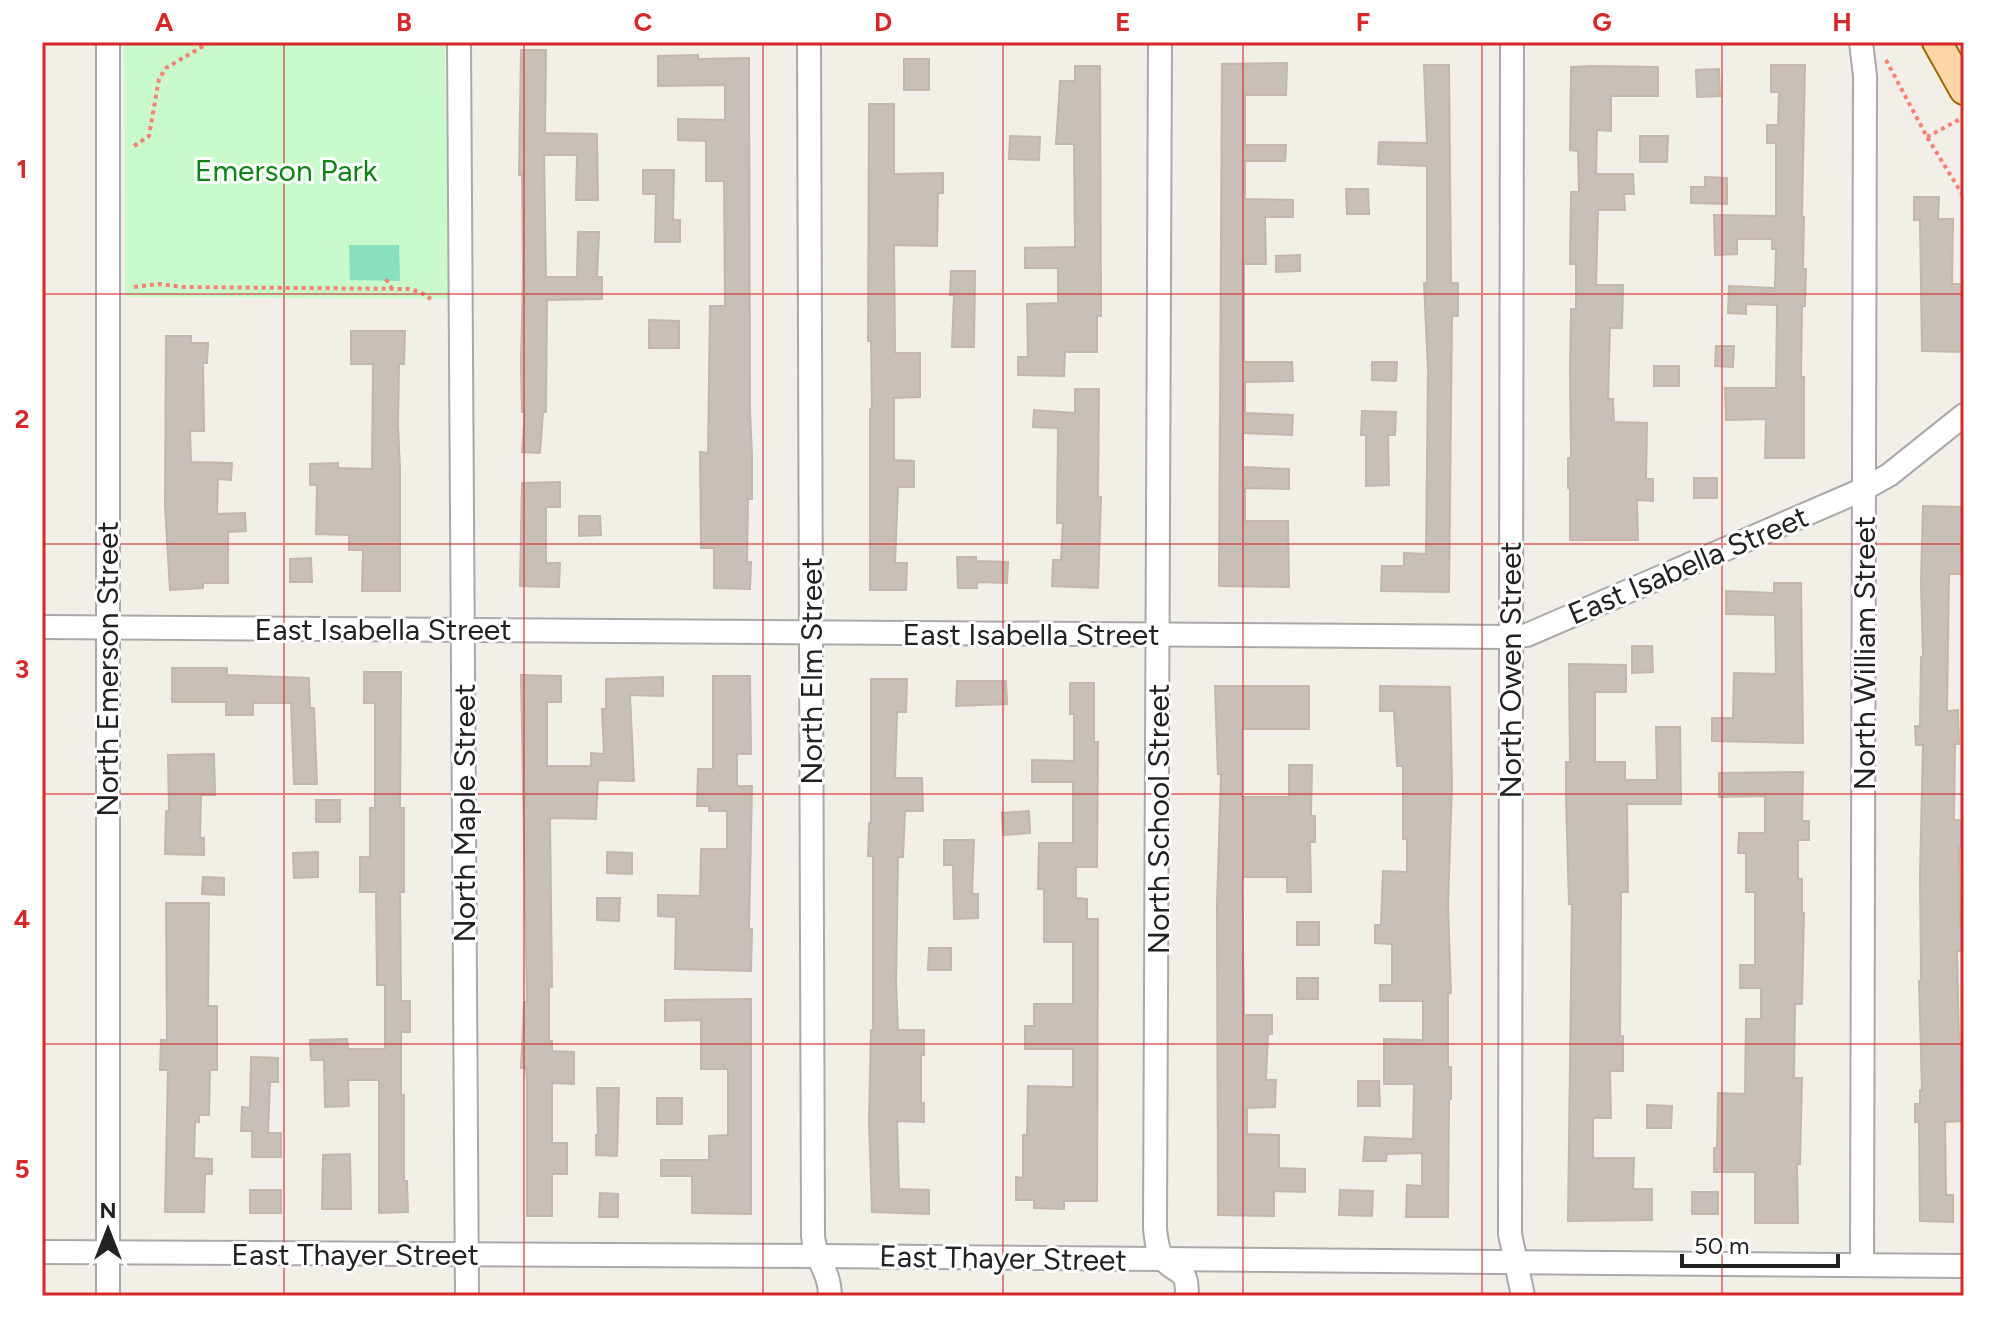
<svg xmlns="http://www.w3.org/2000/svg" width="2006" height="1338" viewBox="0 0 2006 1338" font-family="Figtree,sans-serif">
<rect width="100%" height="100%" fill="#f2efe9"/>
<!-- park -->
<path fill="#c8facc" d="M124 42H445L448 299 125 297Z"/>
<!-- pitch -->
<path fill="#88e0be" d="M349 245H399L400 281 350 280Z"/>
<!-- building -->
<g fill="#c7bfb8" stroke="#c4b6ab" stroke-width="2">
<path d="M521 50H546L545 133 597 134 598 200H576L577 155H544L546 277H577L578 232H599L597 277H602V299L547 300 546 412H543L540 453 522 452 525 412H522L521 365 523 271 522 175H519Z"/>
<path d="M698 55V59L749 58 750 410 752 456V499H748L747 562H751L750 589 714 588V548H701L700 452 708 453 710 306H725L724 181H706V141L678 140V119L725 120V85L658 86V56Z"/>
<rect x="904" y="59" width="25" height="31"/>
<path d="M1287 63 1286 95H1245V145H1286L1285 161H1245V199L1293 200V217H1265L1266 264H1244V362H1292L1293 381 1245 382V413L1293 415 1292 435 1243 433V467L1289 469V489L1245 488V521H1288L1289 587 1219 586 1222 64Z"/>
<path d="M1424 65H1449L1451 283H1458V316H1452L1449 592 1381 591 1382 566H1404V553L1426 554 1428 370 1424 283H1427V166L1378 164 1379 142 1427 143Z"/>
<path d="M1771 65H1805L1802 217H1804L1803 269H1806L1805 306H1802L1801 377H1804V458H1765L1766 419 1726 420 1725 388H1776L1777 305 1746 304V314L1728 313 1729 286 1775 288 1776 249H1772V239H1737V254L1715 255 1714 215 1776 216V143H1767V125H1778L1779 92H1771Z"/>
<path d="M1075 66H1100L1101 316H1097V352H1065L1064 376 1018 375V357H1028L1027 304 1058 303V268H1025V248L1075 247 1074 144H1056L1060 81H1075Z"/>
<path d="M1592 66 1658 67V96H1611V131L1597 130 1596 174H1633L1634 194H1624L1625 210H1598L1596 285H1623L1622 328H1610L1608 399H1613L1614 422 1647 423 1646 479H1653V501L1637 500 1638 540H1570V489L1568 488V458H1571L1570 371 1571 309H1576V264H1570L1571 192H1579L1578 151 1570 150 1571 67Z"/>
<path d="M1719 69 1720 96 1697 97 1696 70Z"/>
<path d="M869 104H894V174L943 173V193H938L937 246 894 245 895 353H920V397L894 398V460L914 461V487H898L895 563H907L906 590H870V409H872L871 341H868Z"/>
<path d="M1010 136 1040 137 1039 160 1009 159Z"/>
<path d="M1640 136H1668L1667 162H1640Z"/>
<path d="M643 170H674L673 220H680V242H655L656 194H643Z"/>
<path d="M1705 177 1727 178V204L1691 203V187H1705Z"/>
<path d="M1346 189H1368L1369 214H1347Z"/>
<path d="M1914 197H1939L1938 219H1953L1952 284H1964V352L1922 351 1920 220H1914Z"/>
<path d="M1300 255V271L1276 272V256Z"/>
<path d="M951 271H975L974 347H952L954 295H950Z"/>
<path d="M649 320 679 321V348H649Z"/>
<path d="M351 331H405L404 364H399L398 425 400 469V591H362L363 550H349V535L316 534 317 485H310V464L338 463V468L372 469 373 364H351Z"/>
<path d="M166 336H191V343H208L207 363H203L204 431H190L191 462 232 463 231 480 218 479 217 514 245 513 246 531 228 532V583H203V588L170 590 165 506Z"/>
<path d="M1716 346H1734L1733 367 1715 366Z"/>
<path d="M1372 362H1397L1396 381 1372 380Z"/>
<rect x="1654" y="366" width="25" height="20"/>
<path d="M1075 389H1099L1098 497H1101L1098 588 1052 586 1053 560H1061L1063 523H1057L1058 428 1033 427 1034 410 1075 413Z"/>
<path d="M1362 411 1396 412 1395 435H1388L1389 485 1366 486V435H1361Z"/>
<rect x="1694" y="478" width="23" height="20"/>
<path d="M560 482V507H546V563H560L559 587 520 586 522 483Z"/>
<path d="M1923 506 1964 507 1963 574H1949L1947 711 1958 710 1959 744H1955L1954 820H1964V846H1959L1960 926H1964V951H1957L1959 1040H1964V1061H1961L1962 1121 1945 1122 1946 1195H1953V1222L1920 1221 1919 1122H1915V1104H1920V1090H1922L1919 981H1921L1920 874 1923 745H1916L1915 726H1920L1921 657H1923L1921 582Z"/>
<path d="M579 516H600L601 535 579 536Z"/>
<path d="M957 557H976V561L1008 562 1007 583 977 582V588H958Z"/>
<path d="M311 558 312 582H290V559Z"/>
<path d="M1774 583H1801L1803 743 1712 741V718H1733L1734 673 1776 674 1775 615 1726 614V591L1774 593Z"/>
<path d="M1632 646H1652L1653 672 1632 673Z"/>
<path d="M1569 664 1626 665V692H1595V762H1625V780H1657L1656 727H1680L1681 804H1627L1628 892H1621L1620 1036H1623V1071H1610L1611 1118H1593V1158H1634L1633 1189H1652V1220L1568 1221 1572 904H1569L1566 798V762H1570Z"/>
<path d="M172 668H227V675L309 678 310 708H314L317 784H294L291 703H253V715H226V702H172Z"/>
<path d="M364 672H401L400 808H404V892H400L401 1001H410V1032H401V1095H404V1181H407L408 1212 379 1213V1080H348L349 1106 325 1107 324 1060H311L310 1040 347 1039 348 1049H385V985H377L376 892H360V857H370V808H375V703H364Z"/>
<path d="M521 675 561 676V702H547V766H591V753L604 754 602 709H606V679L663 677V696L630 695 634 781 598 780 596 819 550 818 552 987H549V1041H552V1051L574 1052V1084L552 1083V1143H567V1174H552V1216H527V1083L526 1068H521L524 1002H527Z"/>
<path d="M713 676H750L751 754H737V786H752L749 929H752L751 971 675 969 676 917 658 916V895L700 896 701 849H727V811H709V806H697L698 769H713Z"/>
<path d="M871 679H907L906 712H897L895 778H922L923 811H905L903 857H898L896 982 898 1030H924V1055H921V1103H924V1122L897 1121 899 1189 929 1190V1214L872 1212 869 1121 871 1030H873V856H868L869 823H871Z"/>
<path d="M957 681H1006L1007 704 956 706Z"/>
<path d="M1070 683H1094V742H1098L1097 867H1076V898L1087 899V919H1098L1097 1201H1064V1209L1034 1208V1200H1016V1177L1023 1178V1135H1027L1028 1086 1073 1087V1049H1025V1026H1034V1004H1073V942H1044V889H1038L1039 843H1073V782H1032V760L1074 761V714H1070Z"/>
<path d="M1215 686H1309V729H1242V797H1289V765H1312L1311 816H1315V842H1310L1311 892H1287V877H1243L1242 881 1244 1015H1272V1034H1268L1266 1080H1276L1275 1107 1247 1108V1134L1279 1135V1168L1305 1169V1192L1274 1191V1216L1218 1215 1217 905 1221 774H1218Z"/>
<path d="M1380 686 1450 687 1452 784 1448 906 1451 993H1448V1067H1451V1099H1449L1448 1217H1406L1407 1185 1422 1186V1153L1387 1154 1386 1161H1363L1365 1137 1413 1139 1414 1084H1384V1039L1423 1040V1001H1380V985H1392V944L1375 943V925H1381L1383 871 1407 872V839H1403V766H1397L1394 711H1380Z"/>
<path d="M214 754 215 795H201L200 838H204V855L165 854 166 811H169L168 755Z"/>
<path d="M1803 772 1802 821H1809V840H1798V879H1802V913H1804L1802 1004H1795L1794 1078H1802L1800 1164H1797L1798 1223H1755V1172H1714V1148H1717L1718 1093 1745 1094 1746 1019H1761V988H1740V965H1755V892H1746V853H1738L1739 833H1765V796L1719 797V773Z"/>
<rect x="316" y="800" width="24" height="22"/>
<path d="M1029 811 1030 833 1003 835 1002 813Z"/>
<path d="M944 840H974L972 894H978V918L954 919 953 865H944Z"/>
<path d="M318 852V877L294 878 293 853Z"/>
<path d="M607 852 632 853V874L607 873Z"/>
<path d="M203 877 224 878V895L202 894Z"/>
<path d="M597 898H620L619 921 597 920Z"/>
<path d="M166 903H209L208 1006H217V1070H210L209 1115H199V1122H195L194 1158 212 1159V1174H205L204 1212H165L168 1070H160L161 1040H167Z"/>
<rect x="1297" y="922" width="22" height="23"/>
<path d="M929 948H951V970H928Z"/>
<rect x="1297" y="978" width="21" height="21"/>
<path d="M751 999V1214L692 1213V1176H661V1160H709V1136L728 1135V1069H701V1020L665 1021V1000Z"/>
<path d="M251 1057 278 1058V1082H270L268 1133H281V1157H252V1131H241L242 1107 250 1108Z"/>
<path d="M1358 1081H1379L1380 1106H1358Z"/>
<path d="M597 1088H619L617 1156 596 1155V1135H598Z"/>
<rect x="657" y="1098" width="25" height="26"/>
<path d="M1647 1105 1672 1106 1671 1128H1647Z"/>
<path d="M350 1154 351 1209H322L323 1155Z"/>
<rect x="250" y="1190" width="31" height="23"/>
<path d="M1340 1190 1373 1191 1372 1216 1339 1215Z"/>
<rect x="1692" y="1192" width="26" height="22"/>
<path d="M600 1193 618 1194V1217H599Z"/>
</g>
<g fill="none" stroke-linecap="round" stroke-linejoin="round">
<defs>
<g id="minor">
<path d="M459 42 467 1296"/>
<path d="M809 42 813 1236C815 1261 830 1270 830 1296"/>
<path d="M1160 42 1155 1228C1156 1238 1157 1252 1164 1260 1180 1277 1187 1266 1187 1296"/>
<path d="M1512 42 1510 1234 1523 1296"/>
<path d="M1861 42 1865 76 1862 1264"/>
<path d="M42 627 1514 637 1527 635 1864 489 1889 475 1964 415"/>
<path d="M42 1252 817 1256 1964 1266"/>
<path d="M108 1296V42"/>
</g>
<path id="major" d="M1937 42 1964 90"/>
</defs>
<!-- minor casing -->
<use href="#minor" stroke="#a9a9a9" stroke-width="26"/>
<!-- major casing -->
<use href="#major" stroke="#a06b00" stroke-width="32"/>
<!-- path -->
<g stroke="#fa8072" stroke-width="4" stroke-dasharray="4 4" stroke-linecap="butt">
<path d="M1886 60 1927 137 1964 197"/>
<path d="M1927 137 1964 117"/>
<path d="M134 146 149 136 159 79 166 68 210 42"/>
<path d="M386 279 392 289"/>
<path d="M134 287 159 284 183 287 409 289 420 292 431 299"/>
<path d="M1861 1296 1862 1293"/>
</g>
<!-- minor -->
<use href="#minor" stroke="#fff" stroke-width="22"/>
<!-- major -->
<use href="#major" stroke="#fcd6a4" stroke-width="28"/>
</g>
<!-- grid -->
<path fill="none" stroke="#d62828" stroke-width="2" stroke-opacity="0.55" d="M284 42V1296M524 42V1296M763 42V1296M1003 42V1296M1243 42V1296M1482 42V1296M1722 42V1296M42 294H1964M42 544H1964M42 794H1964M42 1044H1964"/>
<g text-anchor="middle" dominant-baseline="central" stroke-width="6" stroke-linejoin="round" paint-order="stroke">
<!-- park labels -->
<g font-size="30" fill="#0c8416" stroke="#fff">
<text x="286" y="170">Emerson Park</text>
</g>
<!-- street labels -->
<g font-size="30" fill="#222" stroke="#fff">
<text transform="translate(1688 565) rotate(-23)">East Isabella Street</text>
<text x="383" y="629">East Isabella Street</text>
<text x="1031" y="634">East Isabella Street</text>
<text transform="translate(1864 653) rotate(-90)">North William Street</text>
<text transform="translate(107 669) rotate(-90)">North Emerson Street</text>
<text transform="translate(1510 670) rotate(-90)">North Owen Street</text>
<text transform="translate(811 671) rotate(-90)">North Elm Street</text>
<text transform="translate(464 813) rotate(-90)">North Maple Street</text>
<text transform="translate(1158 819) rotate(-90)">North School Street</text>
<text x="355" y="1254">East Thayer Street</text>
<text transform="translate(1003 1258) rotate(1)">East Thayer Street</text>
</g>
</g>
<!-- border -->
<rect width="2006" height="1338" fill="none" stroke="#ffffff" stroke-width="88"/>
<!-- north arrow -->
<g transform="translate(108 1230)" stroke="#ffffff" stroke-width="6" paint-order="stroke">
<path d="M0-6L14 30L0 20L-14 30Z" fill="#222222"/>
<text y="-12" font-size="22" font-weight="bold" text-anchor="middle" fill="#222222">N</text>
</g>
<!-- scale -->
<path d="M1682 1254v12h156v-12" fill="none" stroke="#222222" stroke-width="4"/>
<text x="1694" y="1254" font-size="24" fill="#222222" stroke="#ffffff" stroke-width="6" paint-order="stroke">50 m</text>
<rect x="44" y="44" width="1918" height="1250" fill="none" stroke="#d62828" stroke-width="3"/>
<g font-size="26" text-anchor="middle" font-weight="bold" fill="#d62828">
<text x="164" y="31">A</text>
<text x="404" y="31">B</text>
<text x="643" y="31">C</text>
<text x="883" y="31">D</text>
<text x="1123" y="31">E</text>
<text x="1363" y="31">F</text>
<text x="1602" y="31">G</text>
<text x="1842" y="31">H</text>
<text x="22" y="178">1</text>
<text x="22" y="428">2</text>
<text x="22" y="678">3</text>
<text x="22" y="928">4</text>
<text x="22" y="1178">5</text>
</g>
</svg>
